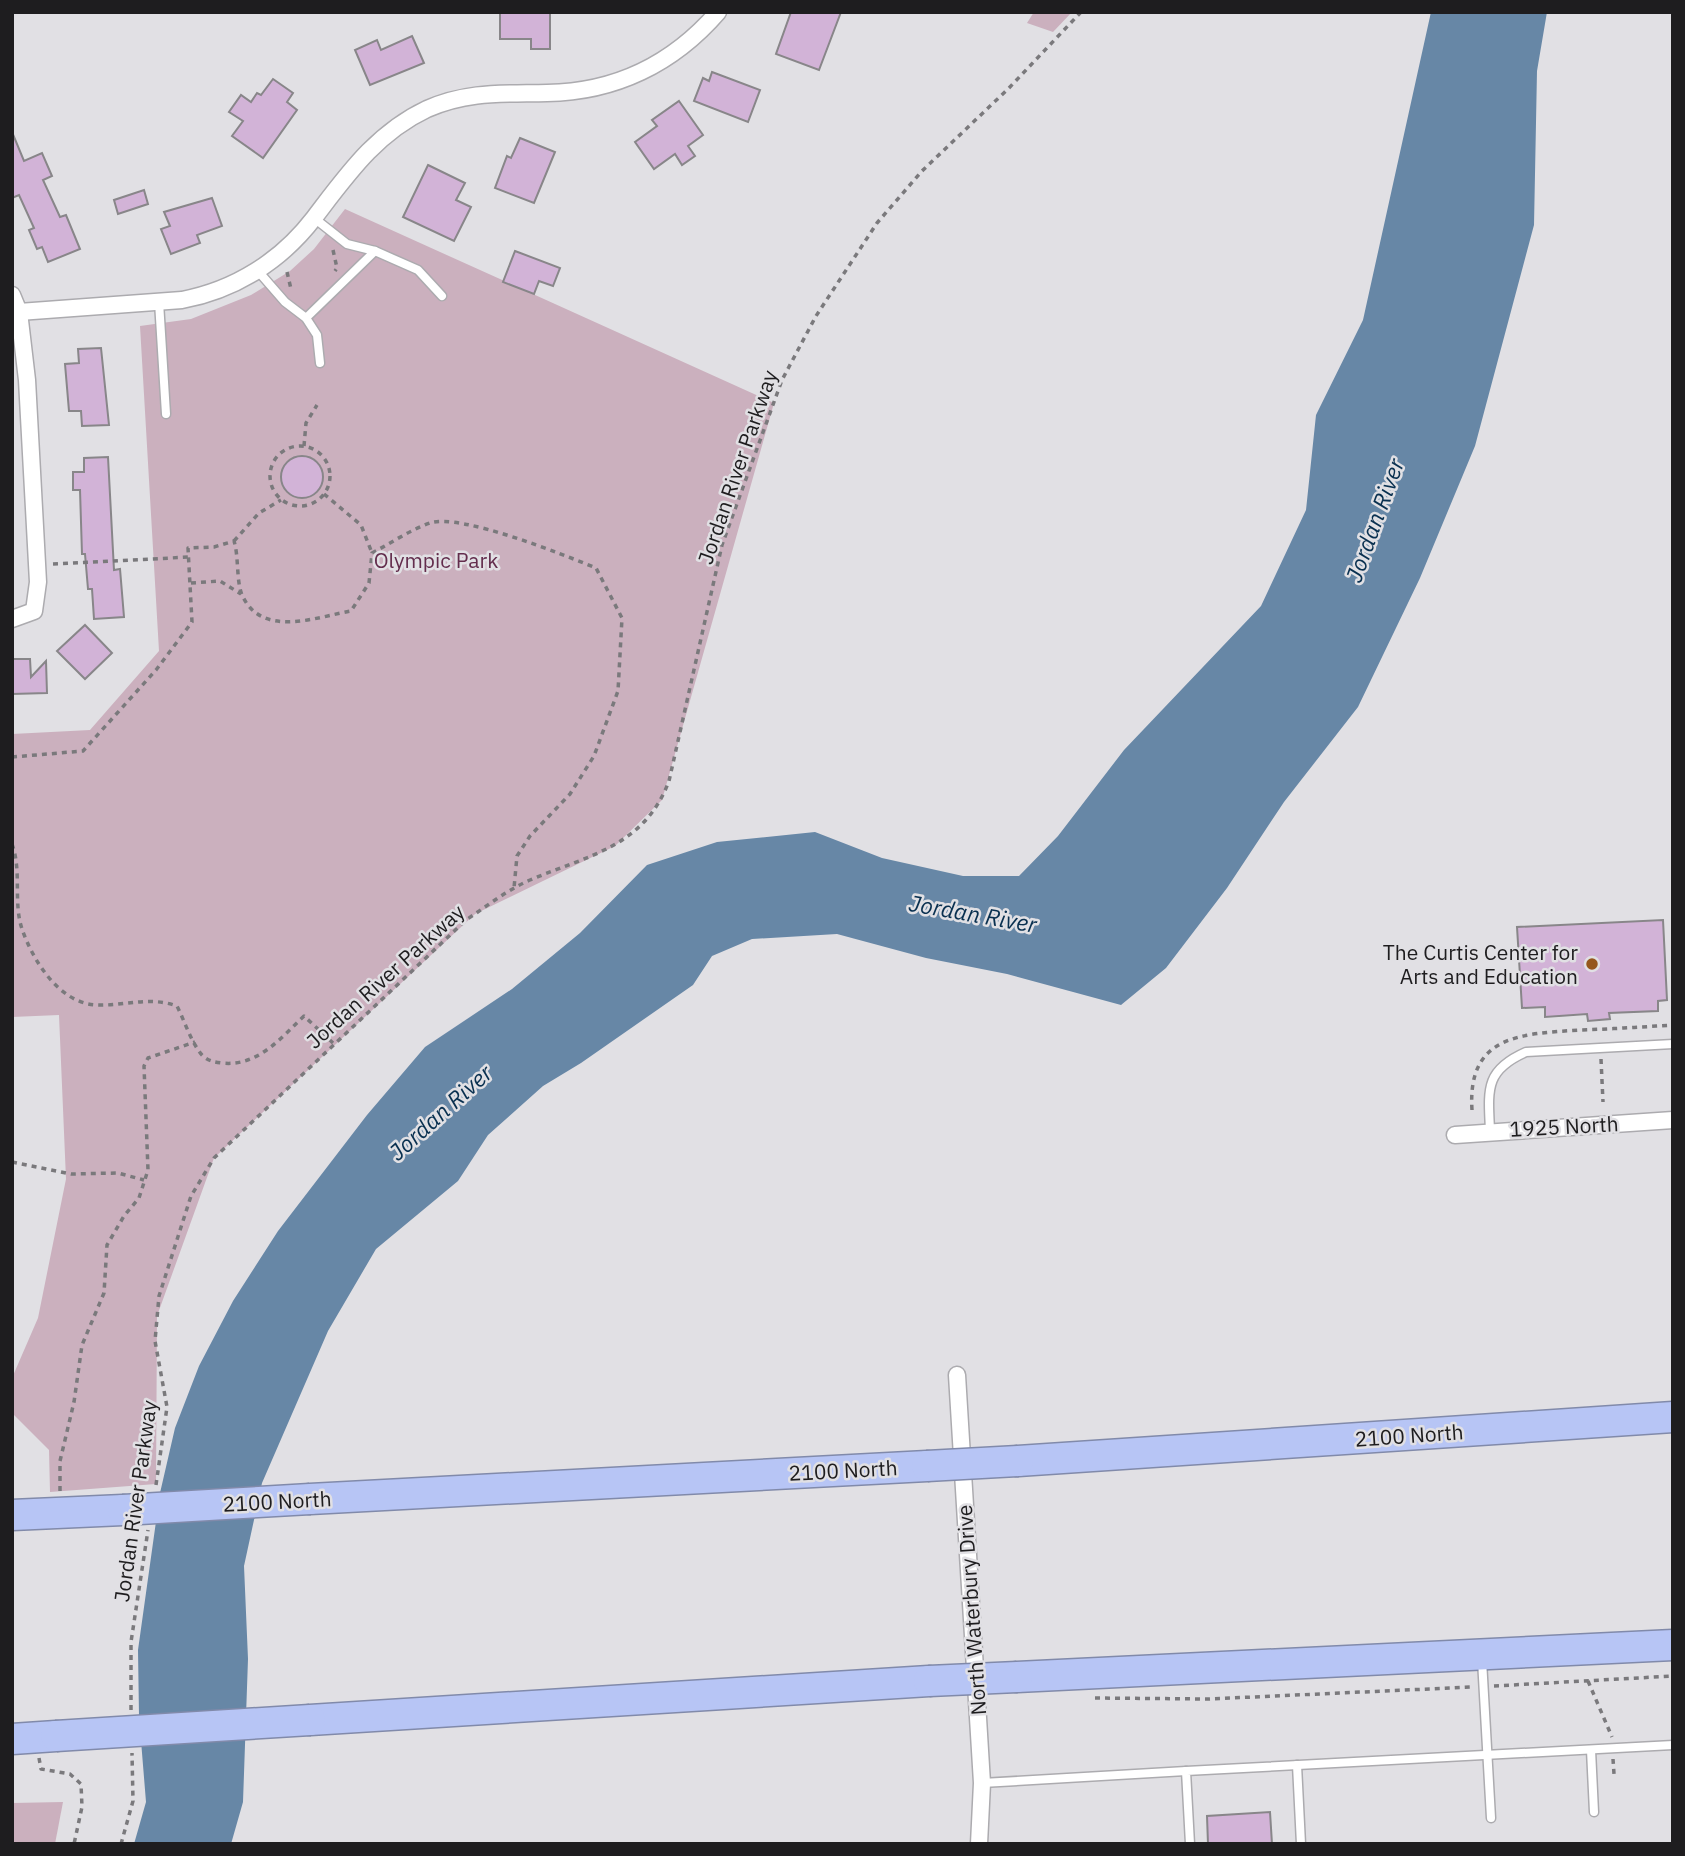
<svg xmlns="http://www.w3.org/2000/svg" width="1685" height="1856" viewBox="0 0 1685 1856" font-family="'IBM Plex Sans',sans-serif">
<rect width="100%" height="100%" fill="#e1e0e4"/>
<!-- green -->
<g fill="#cbb0be">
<path d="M1034 12H1072L1053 32 1027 23Z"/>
<path d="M345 209 774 403 662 800 615 846 475 914 214 1158 157 1316 156 1484 50 1492 49 1450 12 1413V1378L38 1318 66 1179 59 1015 12 1017V734L90 730 159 651 140 326 191 319 251 295 290 271 314 249Z"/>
<path d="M63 1802 55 1844H12V1803Z"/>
</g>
<!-- water -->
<path fill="#6787a6" d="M1431 12H1547L1537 71 1534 225 1475 446 1420 578 1358 707 1284 802 1227 888 1166 968 1121 1005 1007 974 926 958 837 934 752 939 712 956 693 985 581 1063 543 1086 488 1135 458 1181 376 1249 328 1331 262 1483 244 1566 248 1659 243 1802 231 1844H134L146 1802 139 1716 138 1650 160 1493 175 1428 199 1366 233 1301 278 1231 367 1115 425 1047 512 989 580 933 647 865 717 842 815 832 882 858 963 876H1019L1058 836 1124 750 1261 606 1306 510 1316 415 1363 320Z"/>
<!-- building -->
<g fill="#d2b3d7" stroke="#888689" stroke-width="2">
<path d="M500 12H550V49H531V39H500Z"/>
<path d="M791 12H841L819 70 776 54Z"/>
<path d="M412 36 424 63 370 85 355 50 377 40 381 50Z"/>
<path d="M712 72 760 90 748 122 694 101 703 78 709 81Z"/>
<path d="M273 79 293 93 287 102 297 110 263 158 232 136 243 121 229 112 241 95 251 102 257 93 261 95Z"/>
<path d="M679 101 703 135 688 146 695 156 682 165 675 154 654 169 635 142 657 126 652 120Z"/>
<path d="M12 132 24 161 42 153 52 176 43 180 60 217 66 215 80 249 48 262 42 247 37 249 29 230 34 228 19 195 12 198Z"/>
<path d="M520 138 555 152 534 203 495 188 507 156 511 158Z"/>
<path d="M428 165 465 183 456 200 471 207 454 241 403 217Z"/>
<path d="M144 190 148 204 118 214 114 200Z"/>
<path d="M212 198 222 226 197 235 200 243 171 254 161 229 170 226 164 212Z"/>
<path d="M515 251 560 268 553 286 539 281 534 294 503 282Z"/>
<path d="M101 348 109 425 82 426 81 411H69L65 364 79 363 78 349Z"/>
<circle cx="302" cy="477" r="21"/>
<path d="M108 457 114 570 120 569 124 617 94 619 92 589H88L85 554H82L80 490H73V472H84V458Z"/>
<path d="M85 625 112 653 85 679 57 651Z"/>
<path d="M13 659H30L31 677 46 661 47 693 12 694Z"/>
<path d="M1663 920 1667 1000 1658 1001V1011L1609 1013 1610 1019 1588 1021 1587 1014 1545 1017V1007L1522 1008 1517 927Z"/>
<path d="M1270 1812 1272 1844H1208L1207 1816Z"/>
</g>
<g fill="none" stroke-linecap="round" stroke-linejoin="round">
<defs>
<g id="lane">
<path d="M314 218 347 244 375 251 418 270 442 296"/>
<path d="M258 271 285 302 306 318 317 335 320 363"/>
<path d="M159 302 166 414"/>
<path d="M306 318 375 251"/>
<path d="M1490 1130C1488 1089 1485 1070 1526 1052L1673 1044"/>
<path d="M1482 1660 1491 1818"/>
<path d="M1591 1750 1594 1812"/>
<path d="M1297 1765 1301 1844"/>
<path d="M982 1783 1186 1771"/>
<path d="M1190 1844 1186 1771 1673 1745"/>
</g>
<g id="street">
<path d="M12 295 19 312 27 380 38 582 34 611 12 619"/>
<path d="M19 312 182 300C235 290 281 261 314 218 347 175 376 133 427 109 468 91 503 94 547 93 615 92 673 64 718 12"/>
<path d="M1455 1135 1673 1120"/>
<path d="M957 1375 982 1783 979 1844"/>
</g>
<g id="highway">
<path d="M1018 1461 1673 1417"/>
<path d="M310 1499 927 1466"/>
<path d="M12 1515 123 1510"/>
<path d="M1017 1677 1673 1645"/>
<path d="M310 1720 929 1681"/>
<path d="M12 1739 56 1736"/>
</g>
</defs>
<!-- lane casing -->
<use href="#lane" stroke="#acabaf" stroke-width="11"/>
<!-- street casing -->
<use href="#street" stroke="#acabaf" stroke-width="19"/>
<!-- highway casing -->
<use href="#highway" stroke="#818aaa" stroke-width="33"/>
<!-- path -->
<g stroke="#7a797c" stroke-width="3.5" stroke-dasharray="5 5" stroke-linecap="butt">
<path d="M333 250 337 268 335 271"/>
<path d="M287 272 291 289"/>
<path d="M304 446 306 423 317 405"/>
<circle cx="300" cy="476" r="30"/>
<path d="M324 494 361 525 372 553"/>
<path d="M234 541 259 513 281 500"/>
<path d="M53 564 190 557"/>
<path d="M191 583 220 581 241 594"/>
<path d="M12 757 83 751 156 670 192 622 188 548 214 547 234 541C239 557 236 580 242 595 262 639 316 617 351 611L369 583 372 553C391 543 410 530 430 523 461 513 564 555 596 568L622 618 618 691 594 756 570 794 530 836 517 856 514 888"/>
<path d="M12 844C22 871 13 902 22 929 33 961 60 1004 97 1005 125 1006 149 996 177 1006 185 1022 191 1042 202 1055 208 1061 214 1062 222 1063 257 1067 280 1039 304 1016L333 1043"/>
<path d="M1601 1059 1603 1102"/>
<path d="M1472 1110C1467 1034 1522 1034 1580 1030 1611 1029 1642 1027 1673 1025"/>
<path d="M12 1162 71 1174 118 1173 144 1180"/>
<path d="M156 1485 167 1407 155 1341 159 1296 191 1196 214 1158 466 920C487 906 507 890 530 880 589 855 644 847 669 781L722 545 782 380 816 316 877 223 922 171 1009 88 1081 12"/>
<path d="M60 1491V1461L74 1402 82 1345 104 1293 107 1245 124 1216 139 1198 148 1170 144 1066 148 1058 195 1042"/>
<path d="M1588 1681 1612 1737"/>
<path d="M1494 1686 1673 1676"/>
<path d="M1095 1698 1209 1699 1472 1687"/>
<path d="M131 1710V1642L148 1530"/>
<path d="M39 1758 41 1769 70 1774 81 1784 82 1807 74 1844"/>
<path d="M1613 1759 1614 1774"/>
<path d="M121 1844 133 1801 132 1753"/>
</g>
<!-- lane -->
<use href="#lane" stroke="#fff" stroke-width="8"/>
<!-- street -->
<use href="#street" stroke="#fff" stroke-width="16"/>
<!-- highway -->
<use href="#highway" stroke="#b7c5f5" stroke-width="30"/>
<defs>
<g id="highway-bridge">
<path d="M927 1466 1018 1461"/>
<path d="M123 1510 310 1499"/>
<path d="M929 1681 1017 1677"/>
<path d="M56 1736 310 1720"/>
</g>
</defs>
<!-- highway-bridge casing -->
<use href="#highway-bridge" stroke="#818aaa" stroke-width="33" stroke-linecap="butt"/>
<!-- highway-bridge -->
<use href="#highway-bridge" stroke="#b7c5f5" stroke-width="30"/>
</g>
<!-- markers -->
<circle fill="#95571d" stroke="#e1e0e4" stroke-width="2.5" cx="1592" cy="964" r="7"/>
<g text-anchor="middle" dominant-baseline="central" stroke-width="5" stroke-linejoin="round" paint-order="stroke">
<!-- street labels -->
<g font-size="21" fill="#1e1d1f" stroke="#e1e0e4">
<text transform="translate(737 467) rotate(-71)">Jordan River Parkway</text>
<text transform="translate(385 976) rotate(-42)">Jordan River Parkway</text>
<text transform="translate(1564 1126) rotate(-3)">1925 North</text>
<text transform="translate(1409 1435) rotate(-4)">2100 North</text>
<text transform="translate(843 1470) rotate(-3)">2100 North</text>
<text transform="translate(135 1501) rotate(-82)">Jordan River Parkway</text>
<text transform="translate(277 1501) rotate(-3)">2100 North</text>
<text transform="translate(971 1610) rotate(-94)">North Waterbury Drive</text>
</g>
<!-- park labels -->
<g font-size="21" fill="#632d4d" stroke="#e1e0e4">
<text x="436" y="560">Olympic Park</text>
</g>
<!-- poi labels -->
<g font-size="21" fill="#1e1d1f" stroke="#e1e0e4" text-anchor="end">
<text x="1578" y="952">The Curtis Center for<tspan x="1578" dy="24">Arts and Education</tspan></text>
</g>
<!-- water labels -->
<g font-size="23" font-style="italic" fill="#093050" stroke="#e1e0e4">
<text transform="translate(1374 520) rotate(-70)">Jordan River</text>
<text transform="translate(973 913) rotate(10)">Jordan River</text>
<text transform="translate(440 1112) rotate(-42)">Jordan River</text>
</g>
</g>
<!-- border -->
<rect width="1685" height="1856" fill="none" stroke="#1e1d1f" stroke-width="28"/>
</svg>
